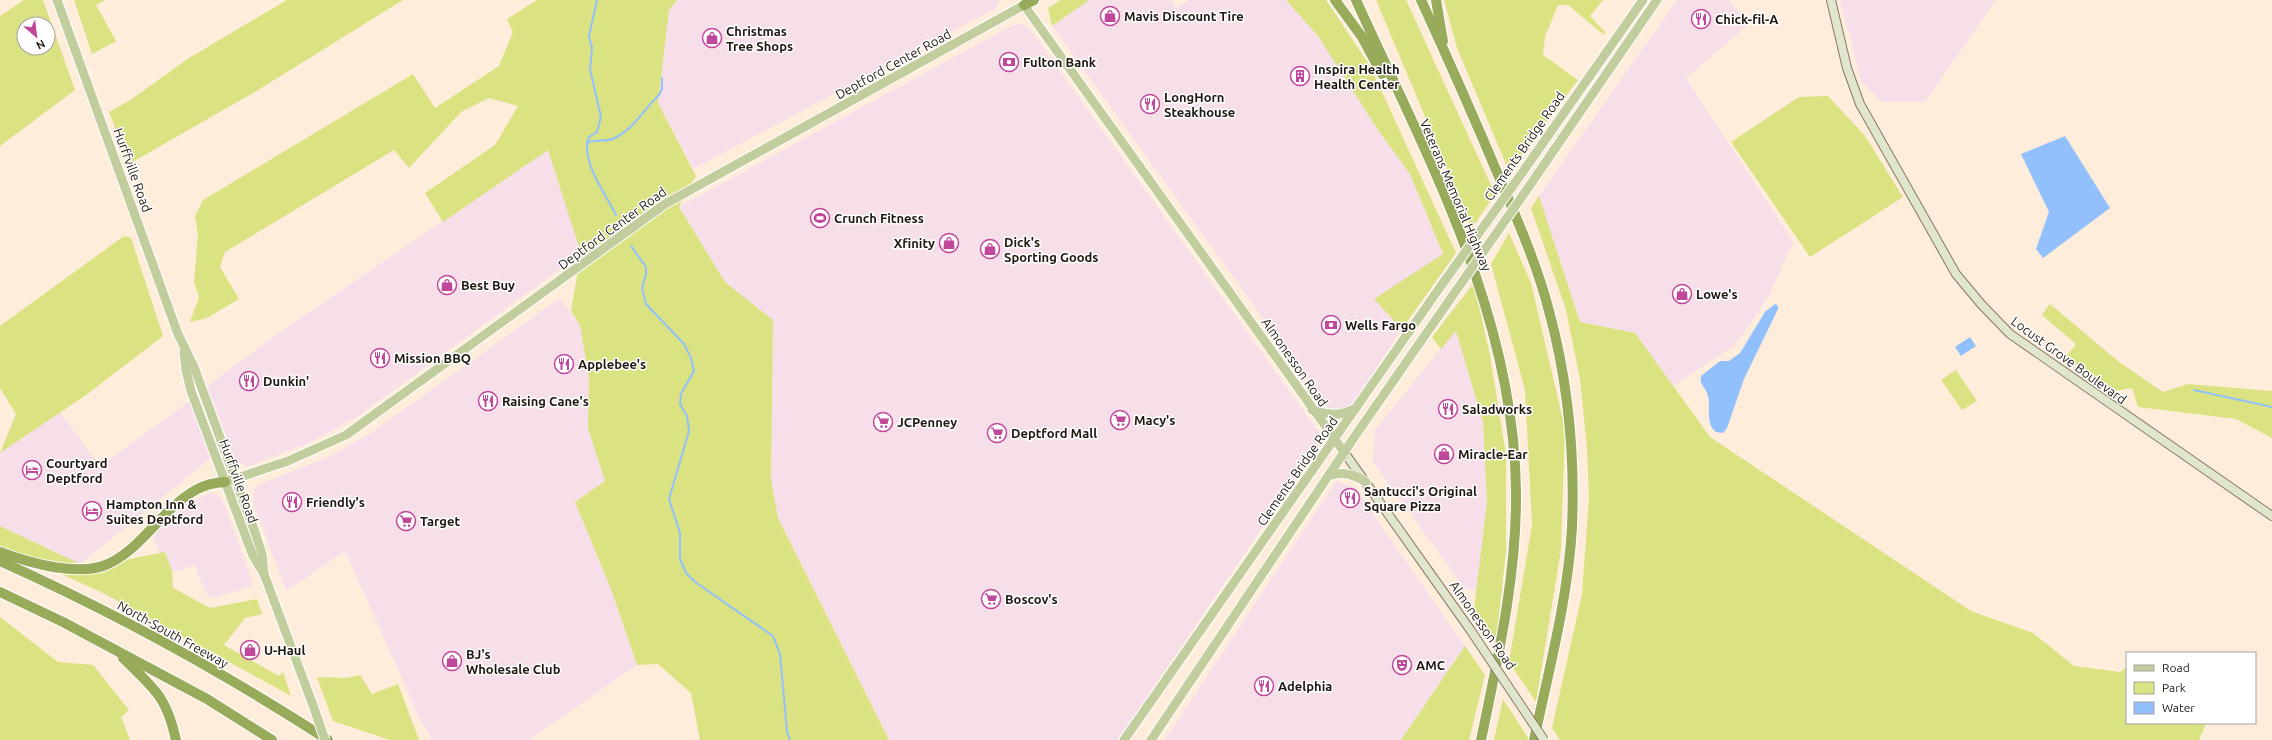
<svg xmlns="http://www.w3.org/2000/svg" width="2272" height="740" viewBox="0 0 2272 740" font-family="Ubuntu,sans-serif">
<rect width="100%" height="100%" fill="#ffeddc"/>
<!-- commercial -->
<g fill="#f7dfea">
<path d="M677 0H1000L996 8 693 169 658 103 669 10Z"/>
<path d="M1089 0H1170L1176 8 1189 0H1286L1318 36 1378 130 1410 174 1443 255 1375 299 1402 329 1350 408 1331 412 1052 26Z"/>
<path d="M1677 0H1729L1749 24 1686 78 1793 242 1768 298 1735 345 1673 386 1635 333 1580 322 1539 196Z"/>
<path d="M1840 0H1996L1925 102H1882L1861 81Z"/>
<path d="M1019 23 1028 27 1323 438 1118 740H889L778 518 771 479 773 320 725 282 679 207 1009 27Z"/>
<path d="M548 150 582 253 358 416 307 444 245 467 235 459 207 386 287 327Z"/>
<path d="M560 298 580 325 589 379 588 428 605 481 575 502 611 589 637 665 528 740H432L419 717 345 551 286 591 253 502 255 486 328 457 368 435Z"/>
<path d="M1456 330 1483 422 1487 502 1477 590 1465 589 1373 462 1375 430Z"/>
<path d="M190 401 211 458 80 564 0 526V453L60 412 100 466Z"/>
<path d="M1336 481 1355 488 1465 646 1401 740H1165Z"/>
<path d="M212 493 220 497 224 504 254 586 213 598 207 595 194 565 178 571H168L153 536 182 505Z"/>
</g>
<!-- green -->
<g fill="#dae281" fill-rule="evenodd">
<path d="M24 0H43L75 90 0 146V16ZM24 24H48V48H24Z"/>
<path d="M74 0H105L96 5 116 41 92 54Z"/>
<path d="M287 0H403L253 93 129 164 109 112 129 101 189 58Z"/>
<path d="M537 0H677L669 10 658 103 696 176 679 207 725 282 773 320 771 479 778 518 889 740H700L691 693 658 664 637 665 611 589 575 502 605 481 588 428 589 379 580 325 571 311 581 253 548 150 443 222 425 193 495 145 518 106 489 98 461 112 409 168 394 150 225 252 220 267 239 299 207 318 190 322 199 297 194 282 198 234 195 216 203 200 413 74 435 108 499 66 513 32 507 19Z"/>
<path d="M1061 0H1089L1052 26 1048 8Z"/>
<path d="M1286 0H1326L1370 66 1456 253 1402 329 1374 299 1443 254 1410 174 1378 130 1318 36Z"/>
<path d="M1376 0H1406L1495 194 1472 228Z"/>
<path d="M1444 0H1603L1590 16 1605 32 1604 35 1568 5H1558L1545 37 1543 55 1578 80 1509 171 1457 48Z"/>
<path d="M1828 96 1865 136 1903 197 1810 257 1731 142 1799 97Z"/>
<path d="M1539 196 1580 322 1635 333 1710 437 1971 611 2033 633 2074 666 2120 672 2127 667V723H2206L2199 740H1560L1552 728 1582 594 1589 498 1587 449 1580 379 1566 310 1531 208Z"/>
<path d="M1509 233 1531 283 1565 429 1561 550 1536 702 1509 662 1532 525 1525 390 1491 264Z"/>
<path d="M124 236 131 238 163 336 86 395 0 453 16 414 0 388V326Z"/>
<path d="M1474 283 1490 356 1506 455V551L1496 642 1474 609 1487 502 1483 422 1456 331 1441 349 1432 337Z"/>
<path d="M2050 304 2119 362 2163 392 2188 384 2272 391V438L2236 419 2138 407 2132 388 2115 391 2066 357 2076 344 2042 315Z"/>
<path d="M1956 370 1977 401 1962 410 1941 380Z"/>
<path d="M0 526 101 574 129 559 165 552 172 571 173 588 210 608 257 599 262 614 245 618 224 645 279 676 283 672 291 696 105 594 0 546Z"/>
<path d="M0 617 58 662 93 665 129 710 121 717 130 740H0Z"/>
<path d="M1465 646 1485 675 1469 740H1401Z"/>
<path d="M360 675 372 694 398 684 419 740H390L333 721 317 677 347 678Z"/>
<path d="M1503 699 1529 739 1528 740H1494Z"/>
</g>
<!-- water -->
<g fill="#91c0fc">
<path d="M2065 136 2110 208 2043 258 2036 249 2049 212 2021 154Z"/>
<path d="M1775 304 1778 306V309L1744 379 1727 428 1723 433 1716 432C1705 423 1711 408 1708 396 1706 387 1699 385 1701 376L1720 361H1729L1740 353 1765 312Z"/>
<path d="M1970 337 1976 346 1961 356 1955 347Z"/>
</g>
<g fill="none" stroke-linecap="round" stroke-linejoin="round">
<!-- stream -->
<g stroke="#91c0fc" stroke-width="2">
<path d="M597 0 589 36 592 48 590 69 601 117 597 132 589 137C579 159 607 196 616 215"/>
<path d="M587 143C597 138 605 143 615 138 635 128 643 110 659 95L662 89V78"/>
<path d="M631 246 646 267V274L642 288 646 304 684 344 691 358 694 371 681 394 680 404 687 416 689 431 669 499 680 533V559L686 573 695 582 773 636 780 654 787 731 790 740"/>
<path d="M2194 390 2272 407"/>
</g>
<defs>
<g id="secondary">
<path d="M1831 0 1847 68 1860 104 1956 274 1981 304 2010 334 2272 516"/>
<path d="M1344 452 1469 628"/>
</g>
<g id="primary">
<path d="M57 0 178 334 194 367 256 535 262 554 264 574"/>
<path d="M1522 173 1643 0"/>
<path d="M1528 188 1657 0"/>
<path d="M184 352 186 370 191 391 253 556 264 574 314 708"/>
<path d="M1312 410C1330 415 1340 417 1356 408"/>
<path d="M1328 476C1344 471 1352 474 1366 482"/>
<path d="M225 482 288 461 346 435 665 204 1024 5 1344 452"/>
<path d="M1124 740 1443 283"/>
<path d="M1151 740 1355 436 1453 295"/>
</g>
<g id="highway">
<path d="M1335 0 1362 37 1382 74"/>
<path d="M1356 0C1427 157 1514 313 1516 491 1517 575 1498 658 1481 740"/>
<path d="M1421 0C1449 61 1476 122 1502 184 1520 226 1538 268 1549 311 1568 381 1575 455 1572 527 1568 599 1549 669 1534 740"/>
<path d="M1436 0 1443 41"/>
<path d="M1024 5 1034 0"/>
<path d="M0 552C29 563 81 578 110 563 135 551 154 524 174 506 190 492 203 483 225 482"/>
<path d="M0 561C114 612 223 672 328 740"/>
<path d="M0 592 63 622 207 699 272 740"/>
<path d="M123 658C154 689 166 695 176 740"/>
</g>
</defs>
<!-- secondary casing -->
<use href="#secondary" stroke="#8a7663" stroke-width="10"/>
<!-- primary casing -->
<use href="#primary" stroke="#fff" stroke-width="11"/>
<!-- highway casing -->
<use href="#highway" stroke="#fff" stroke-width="12"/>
<!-- secondary -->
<use href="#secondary" stroke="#e0e6ce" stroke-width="8"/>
<!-- primary -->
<use href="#primary" stroke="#c1cd9d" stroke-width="9"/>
<!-- highway -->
<use href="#highway" stroke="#97ab5b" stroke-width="10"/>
<defs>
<path id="secondary-bridge" d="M1469 628 1544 740"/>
<g id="primary-bridge">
<path d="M1443 283 1522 173"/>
<path d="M1453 295 1528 188"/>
<path d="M314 708 325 740"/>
</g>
</defs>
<!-- secondary-bridge casing -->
<use href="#secondary-bridge" stroke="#8a7663" stroke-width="10" stroke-linecap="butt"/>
<!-- primary-bridge casing -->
<use href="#primary-bridge" stroke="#fff" stroke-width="11" stroke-linecap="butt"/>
<!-- secondary-bridge -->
<use href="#secondary-bridge" stroke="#e0e6ce" stroke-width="8"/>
<!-- primary-bridge -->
<use href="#primary-bridge" stroke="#c1cd9d" stroke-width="9"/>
</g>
<!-- icons -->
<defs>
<symbol id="shop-ring" viewBox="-11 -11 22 22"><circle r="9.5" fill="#fff" stroke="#c04799" stroke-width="1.5"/><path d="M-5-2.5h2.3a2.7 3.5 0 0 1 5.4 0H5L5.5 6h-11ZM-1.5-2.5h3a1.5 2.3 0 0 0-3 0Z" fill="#c04799"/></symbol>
<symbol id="restaurant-ring" viewBox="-11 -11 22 22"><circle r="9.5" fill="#fff" stroke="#c04799" stroke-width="1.5"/><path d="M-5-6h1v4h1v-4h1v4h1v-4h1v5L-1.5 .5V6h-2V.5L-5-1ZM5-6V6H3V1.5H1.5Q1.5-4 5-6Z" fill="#c04799"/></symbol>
<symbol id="bank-ring" viewBox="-11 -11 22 22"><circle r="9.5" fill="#fff" stroke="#c04799" stroke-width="1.5"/><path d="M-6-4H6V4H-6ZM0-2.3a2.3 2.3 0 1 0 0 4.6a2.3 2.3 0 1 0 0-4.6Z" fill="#c04799"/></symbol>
<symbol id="building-ring" viewBox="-11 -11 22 22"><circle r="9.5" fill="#fff" stroke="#c04799" stroke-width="1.5"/><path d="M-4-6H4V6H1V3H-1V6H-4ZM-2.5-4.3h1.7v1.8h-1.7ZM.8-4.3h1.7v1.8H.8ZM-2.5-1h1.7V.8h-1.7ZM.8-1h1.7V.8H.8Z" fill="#c04799"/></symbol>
<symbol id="stadium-ring" viewBox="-11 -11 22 22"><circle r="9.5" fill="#fff" stroke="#c04799" stroke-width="1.5"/><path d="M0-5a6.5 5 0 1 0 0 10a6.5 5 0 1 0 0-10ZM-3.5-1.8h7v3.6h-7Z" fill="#c04799"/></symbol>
<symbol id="supermarket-ring" viewBox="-11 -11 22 22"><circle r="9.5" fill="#fff" stroke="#c04799" stroke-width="1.5"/><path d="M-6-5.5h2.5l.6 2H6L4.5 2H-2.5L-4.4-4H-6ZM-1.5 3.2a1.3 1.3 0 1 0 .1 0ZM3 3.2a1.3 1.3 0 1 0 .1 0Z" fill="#c04799"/></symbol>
<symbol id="hotel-ring" viewBox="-11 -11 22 22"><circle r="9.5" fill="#fff" stroke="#c04799" stroke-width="1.5"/><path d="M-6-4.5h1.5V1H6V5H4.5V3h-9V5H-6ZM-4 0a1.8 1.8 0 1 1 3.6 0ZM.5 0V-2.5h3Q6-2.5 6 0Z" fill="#c04799"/></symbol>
<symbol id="theatre-ring" viewBox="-11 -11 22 22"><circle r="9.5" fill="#fff" stroke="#c04799" stroke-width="1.5"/><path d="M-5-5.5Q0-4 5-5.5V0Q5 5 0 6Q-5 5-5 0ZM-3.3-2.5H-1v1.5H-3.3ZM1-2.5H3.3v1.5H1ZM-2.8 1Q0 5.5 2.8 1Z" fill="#c04799"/></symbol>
</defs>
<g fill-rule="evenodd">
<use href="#shop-ring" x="1099" y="5" width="22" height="22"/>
<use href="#restaurant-ring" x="1690" y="8" width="22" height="22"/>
<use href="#shop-ring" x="701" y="27" width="22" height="22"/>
<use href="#bank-ring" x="998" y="51" width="22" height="22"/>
<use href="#building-ring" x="1289" y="65" width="22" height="22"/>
<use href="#restaurant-ring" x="1139" y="93" width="22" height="22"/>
<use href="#stadium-ring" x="809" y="207" width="22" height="22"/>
<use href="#shop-ring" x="938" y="232" width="22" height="22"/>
<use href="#shop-ring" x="979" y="238" width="22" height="22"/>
<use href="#shop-ring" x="436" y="274" width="22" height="22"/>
<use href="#shop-ring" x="1671" y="283" width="22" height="22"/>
<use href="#bank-ring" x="1320" y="314" width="22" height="22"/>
<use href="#restaurant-ring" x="369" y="347" width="22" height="22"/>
<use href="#restaurant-ring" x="553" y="353" width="22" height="22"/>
<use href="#restaurant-ring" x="238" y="370" width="22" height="22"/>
<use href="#restaurant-ring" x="477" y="390" width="22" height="22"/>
<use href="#restaurant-ring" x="1437" y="398" width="22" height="22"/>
<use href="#supermarket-ring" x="1109" y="409" width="22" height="22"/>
<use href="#supermarket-ring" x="872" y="411" width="22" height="22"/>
<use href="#supermarket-ring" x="986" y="422" width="22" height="22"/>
<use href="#shop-ring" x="1433" y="443" width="22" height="22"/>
<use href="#hotel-ring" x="21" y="459" width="22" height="22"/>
<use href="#restaurant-ring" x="1339" y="487" width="22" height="22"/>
<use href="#restaurant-ring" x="281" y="491" width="22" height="22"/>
<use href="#hotel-ring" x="81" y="500" width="22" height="22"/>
<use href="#supermarket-ring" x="395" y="510" width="22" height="22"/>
<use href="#supermarket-ring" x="980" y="588" width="22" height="22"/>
<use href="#shop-ring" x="239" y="639" width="22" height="22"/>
<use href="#shop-ring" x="441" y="650" width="22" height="22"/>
<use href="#theatre-ring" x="1391" y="654" width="22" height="22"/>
<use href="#restaurant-ring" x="1253" y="675" width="22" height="22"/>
</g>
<g text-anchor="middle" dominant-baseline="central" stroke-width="3" stroke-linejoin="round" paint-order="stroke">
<!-- poi labels -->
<g font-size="13" font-weight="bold" fill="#1f1810" stroke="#fff" text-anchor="start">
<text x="1124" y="16">Mavis Discount Tire</text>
<text x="1715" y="19">Chick-fil-A</text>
<text x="726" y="31">Christmas<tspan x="726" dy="15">Tree Shops</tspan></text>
<text x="1023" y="62">Fulton Bank</text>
<text x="1314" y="69">Inspira Health<tspan x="1314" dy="15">Health Center</tspan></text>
<text x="1164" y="97">LongHorn<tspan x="1164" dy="15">Steakhouse</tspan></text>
<text x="834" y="218">Crunch Fitness</text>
<text x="1004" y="242">Dick's<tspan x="1004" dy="15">Sporting Goods</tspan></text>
<text x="935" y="243" text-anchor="end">Xfinity</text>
<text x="461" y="285">Best Buy</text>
<text x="1696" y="294">Lowe's</text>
<text x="1345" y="325">Wells Fargo</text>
<text x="394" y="358">Mission BBQ</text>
<text x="578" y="364">Applebee's</text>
<text x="263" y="381">Dunkin'</text>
<text x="502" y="401">Raising Cane's</text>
<text x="1462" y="409">Saladworks</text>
<text x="1134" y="420">Macy's</text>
<text x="897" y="422">JCPenney</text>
<text x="1011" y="433">Deptford Mall</text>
<text x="1458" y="454">Miracle-Ear</text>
<text x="46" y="463">Courtyard<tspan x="46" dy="15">Deptford</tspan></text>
<text x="1364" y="491">Santucci's Original<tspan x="1364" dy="15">Square Pizza</tspan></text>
<text x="306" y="502">Friendly's</text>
<text x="106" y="504">Hampton Inn &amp;<tspan x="106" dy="15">Suites Deptford</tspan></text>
<text x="420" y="521">Target</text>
<text x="1005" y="599">Boscov's</text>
<text x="264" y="650">U-Haul</text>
<text x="466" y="654">BJ's<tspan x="466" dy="15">Wholesale Club</tspan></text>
<text x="1416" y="665">AMC</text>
<text x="1278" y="686">Adelphia</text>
</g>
<!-- street labels -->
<g font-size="13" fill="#1f1810" stroke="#fff">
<text transform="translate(893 64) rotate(-29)">Deptford Center Road</text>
<text transform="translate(1524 146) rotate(-55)">Clements Bridge Road</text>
<text transform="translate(133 170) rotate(70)">Hurffville Road</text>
<text transform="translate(1456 195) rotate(67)">Veterans Memorial Highway</text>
<text transform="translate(612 228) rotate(-36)">Deptford Center Road</text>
<text transform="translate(2069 360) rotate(36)">Locust Grove Boulevard</text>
<text transform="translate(1295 362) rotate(55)">Almonesson Road</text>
<text transform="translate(1297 471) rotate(-55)">Clements Bridge Road</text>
<text transform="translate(239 481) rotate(70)">Hurffville Road</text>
<text transform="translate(1483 625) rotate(55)">Almonesson Road</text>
<text transform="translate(173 634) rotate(29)">North-South Freeway</text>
</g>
</g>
<!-- legend -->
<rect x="2126" y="652" width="130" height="72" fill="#ffffff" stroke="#a5a39f"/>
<rect x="2134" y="665" width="20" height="6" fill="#c1cd9d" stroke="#a5a39f"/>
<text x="2162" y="672" font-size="12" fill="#1f1810">Road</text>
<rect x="2134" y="682" width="20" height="12" fill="#dae281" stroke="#a5a39f"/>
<text x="2162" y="692" font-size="12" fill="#1f1810">Park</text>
<rect x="2134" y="702" width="20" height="12" fill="#91c0fc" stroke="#a5a39f"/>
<text x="2162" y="712" font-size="12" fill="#1f1810">Water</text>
<!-- north arrow -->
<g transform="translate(36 36) rotate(152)"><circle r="19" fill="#ffffff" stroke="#a5a39f"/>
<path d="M0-3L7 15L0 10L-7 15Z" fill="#c04799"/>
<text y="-6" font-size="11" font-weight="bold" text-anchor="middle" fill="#1f1810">N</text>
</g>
</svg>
